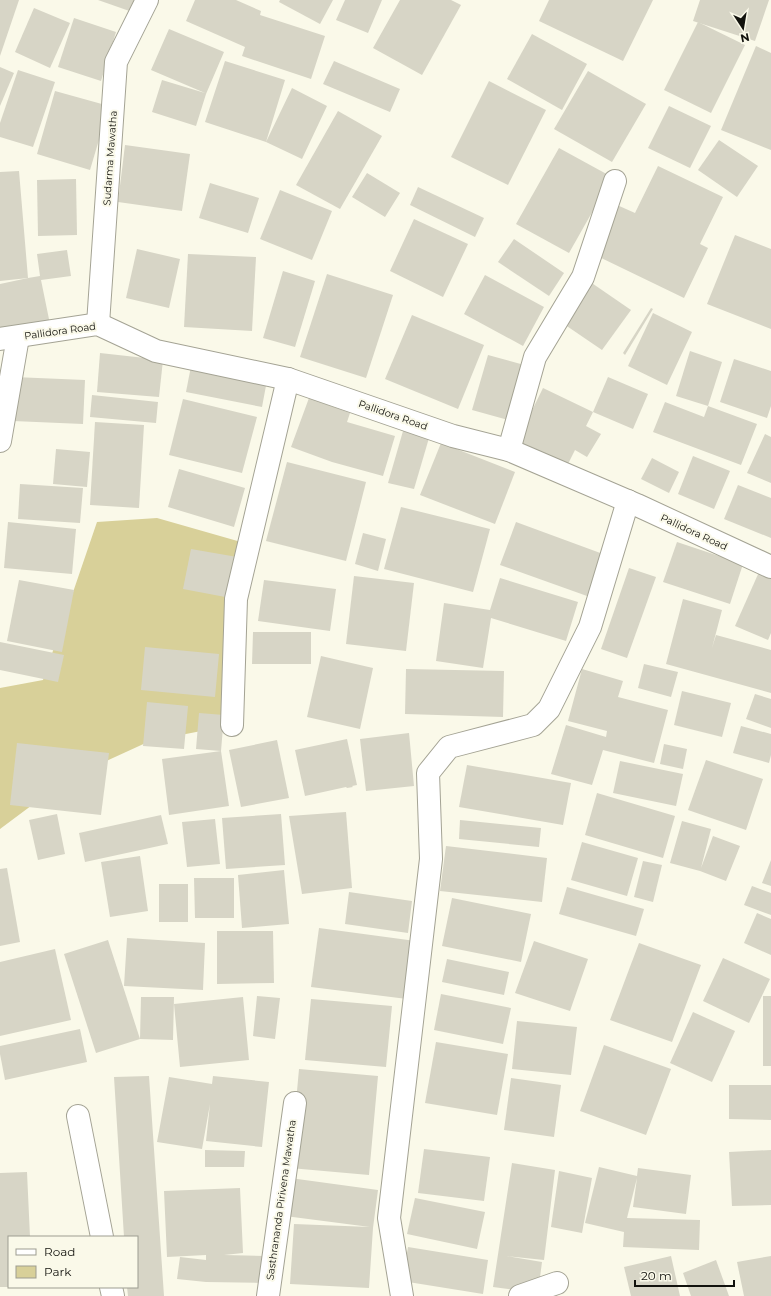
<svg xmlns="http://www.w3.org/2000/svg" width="771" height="1296" viewBox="0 0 771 1296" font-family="Montserrat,sans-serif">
<rect width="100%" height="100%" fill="#faf9e9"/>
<!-- green -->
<path fill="#d8d099" d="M157 518 248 544 232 725 150 741 67 779 0 829V688L43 680 97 522Z"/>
<!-- building -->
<g fill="#d7d5c6">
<path d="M0 0H19L0 56Z"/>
<path d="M98 0H143L138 14Z"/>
<path d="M195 0H236L261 11 260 15 325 36 311 79 242 56 245 47 186 21Z"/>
<path d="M280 0H333L320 24 279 2Z"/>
<path d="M345 0H382L368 33 336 20Z"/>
<path d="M400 0H451L461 5 422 75 373 48Z"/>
<path d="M549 0H653L623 61 539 21Z"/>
<path d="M700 0H769L755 41 693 21Z"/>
<path d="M34 8 70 23 50 68 15 52Z"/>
<path d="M74 18 116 32 101 81 58 67Z"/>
<path d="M698 22 745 45 711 113 664 90Z"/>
<path d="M169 29 224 52 206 94 196 126 152 112 162 80 205 93 151 70Z"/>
<path d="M532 34 587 64 562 110 507 79Z"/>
<path d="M756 46 771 53V150L721 130Z"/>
<path d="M225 61 285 80 266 142 292 88 327 106 302 159 266 142 205 122Z"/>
<path d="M334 61 400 89 390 112 323 84Z"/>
<path d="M0 67 14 73 0 106Z"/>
<path d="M18 70 55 82 33 147 0 137V123Z"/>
<path d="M588 71 646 104 612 162 554 129Z"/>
<path d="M489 81 546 110 508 185 451 157Z"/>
<path d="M55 91 109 106 90 170 37 154Z"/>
<path d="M669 106 711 126 690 168 648 148Z"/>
<path d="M338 111 382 136 340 209 296 185Z"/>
<path d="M719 140 758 166 737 197 698 170Z"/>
<path d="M125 145 190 154 182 211 118 202Z"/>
<path d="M559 148 612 177 569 253 516 224Z"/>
<path d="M658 166 723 197 700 244 708 248 684 298 593 254 617 205 635 213Z"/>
<path d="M19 171 28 278 40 276 37 254 67 250 71 276 41 280 51 329 0 339V284L28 278 0 281V172Z"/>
<path d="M367 173 400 193 385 217 352 197Z"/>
<path d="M76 179 77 235 38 236 37 180Z"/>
<path d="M210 183 259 198 248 233 199 218Z"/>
<path d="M418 187 484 218 475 237 410 205Z"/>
<path d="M280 190 332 211 312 260 260 239Z"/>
<path d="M414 219 468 244 443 297 390 271Z"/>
<path d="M735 235 771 249V329L707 304Z"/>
<path d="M514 239 564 273 549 296 498 262Z"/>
<path d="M137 249 180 259 169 308 126 298Z"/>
<path d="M188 254 256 257 252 331 184 327Z"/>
<path d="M283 271 315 281 295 347 263 338Z"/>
<path d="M327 274 393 295 366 378 300 357Z"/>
<path d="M485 275 544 307 523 346 464 314Z"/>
<path d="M583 277 631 310 602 350 555 318Z"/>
<path d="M651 308 653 309 625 355 623 353Z"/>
<path d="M653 313 692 332 667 385 628 366Z"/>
<path d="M412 315 484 345 458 409 385 379Z"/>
<path d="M690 351 722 362 708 406 676 396Z"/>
<path d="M100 353 163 360 159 397 97 392Z"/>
<path d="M488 355 528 366 512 421 472 410Z"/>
<path d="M734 359 771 371V406L767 418 720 402Z"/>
<path d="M192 361 268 375 262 407 186 392Z"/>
<path d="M14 377 85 380 83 424 13 421Z"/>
<path d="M608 377 648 394 633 429 593 412Z"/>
<path d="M543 388 593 412 586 426 601 434 587 457 575 450 565 470 514 447Z"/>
<path d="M92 395 158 402 156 423 90 417Z"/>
<path d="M309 398 350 413 347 422 395 436 383 476 332 462 291 447Z"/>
<path d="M183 399 257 417 242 473 169 455Z"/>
<path d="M665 402 704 417 708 406 757 424 741 465 653 432Z"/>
<path d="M95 422 144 425 139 508 90 505Z"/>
<path d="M403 431 429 438 414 489 388 483Z"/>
<path d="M765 434 771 437V483L747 473Z"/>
<path d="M441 443 515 472 495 524 420 495Z"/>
<path d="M56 449 90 452 87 487 53 484Z"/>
<path d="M693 456 730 471 714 509 678 494Z"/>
<path d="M652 458 679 472 669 493 641 479Z"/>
<path d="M287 462 366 482 346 561 266 541Z"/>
<path d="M179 469 245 488 234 527 168 507Z"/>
<path d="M20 484 83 488 80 523 18 519Z"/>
<path d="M738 485 771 498V538L724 519Z"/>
<path d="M401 507 490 529 473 592 384 569Z"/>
<path d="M8 522 76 529 72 574 4 568Z"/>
<path d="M516 522 603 554 587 596 500 565Z"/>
<path d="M363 533 386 539 378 571 355 564Z"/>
<path d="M677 542 743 564 730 604 663 582Z"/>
<path d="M191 549 243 558 236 599 183 589Z"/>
<path d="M629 568 656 577 627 658 601 649Z"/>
<path d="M759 572 771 578V633L768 640 735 626Z"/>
<path d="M354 576 414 583 406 651 346 644Z"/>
<path d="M500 578 578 602 566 641 491 618 483 668 436 661 444 603 490 610Z"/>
<path d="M19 580 74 590 62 652 7 641Z"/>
<path d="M264 580 336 589 330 631 258 621Z"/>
<path d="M683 599 722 610 712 648 716 635 771 650V693L666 664Z"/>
<path d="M253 632H311V664H252Z"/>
<path d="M0 642 64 655 58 682 0 670Z"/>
<path d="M145 647 219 654 215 697 141 690Z"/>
<path d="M321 656 373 668 360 729 307 717Z"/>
<path d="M644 664 678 672 671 697 638 688Z"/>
<path d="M406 669 504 671 503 717 405 714Z"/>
<path d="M582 669 623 681 618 697 668 710 654 763 603 750 592 785 551 774 566 725 606 737 607 731 568 721Z"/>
<path d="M682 691 731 703 722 737 674 725Z"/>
<path d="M755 694 771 699V728L746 719Z"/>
<path d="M147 702 188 706 184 749 143 746Z"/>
<path d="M199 713 224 715 221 751 196 749Z"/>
<path d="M741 726 771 734V755L769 763 733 753Z"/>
<path d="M409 733 414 786 366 791 360 739Z"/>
<path d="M347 739 357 785 352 786 353 787 347 788 346 787 305 796 295 750Z"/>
<path d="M277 740 289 798 241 807 229 750Z"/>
<path d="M17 743 109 753 101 815 10 805Z"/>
<path d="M664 744 687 749 683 769 660 764Z"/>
<path d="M221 751 229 806 169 815 162 759Z"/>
<path d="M706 760 763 779 746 830 688 810Z"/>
<path d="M620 761 683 774 676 806 613 793Z"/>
<path d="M467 765 571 783 563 825 459 807Z"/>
<path d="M597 793 675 816 663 858 585 835Z"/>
<path d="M346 812 352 888 302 894 289 816Z"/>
<path d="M57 814 65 854 38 860 29 820Z"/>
<path d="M281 814 285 865 226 869 222 818Z"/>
<path d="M161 815 168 844 85 862 79 833Z"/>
<path d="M215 819 220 864 187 867 182 822Z"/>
<path d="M460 820 541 828 539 847 459 839Z"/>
<path d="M682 821 711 829 701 868 713 836 740 846 726 881 700 871 670 863Z"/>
<path d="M582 842 638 858 627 896 571 880Z"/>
<path d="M446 846 547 858 542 902 440 891Z"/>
<path d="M140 856 148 911 110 917 101 862Z"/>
<path d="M771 860V886L762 883Z"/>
<path d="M643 861 662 865 653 902 634 897Z"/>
<path d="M7 868 20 942 0 946V869Z"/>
<path d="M284 870 289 924 242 928 238 875Z"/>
<path d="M194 878H234V918H195Z"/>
<rect x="159" y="884" width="29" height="38"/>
<path d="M752 886 771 893V915L744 905Z"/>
<path d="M567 887 644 909 636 936 559 914Z"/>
<path d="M349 892 412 901 408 933 345 924Z"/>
<path d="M452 898 531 914 521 962 442 946Z"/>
<path d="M757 913 771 919V955L744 943Z"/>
<path d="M319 928 423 942 415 1000 311 987Z"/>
<path d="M217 931H273L274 983 217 984Z"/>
<path d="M127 938 205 943 203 990 124 986Z"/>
<path d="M108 940 140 1039 96 1053 64 954Z"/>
<path d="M534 941 588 959 570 1011 515 993Z"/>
<path d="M639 943 701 965 672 1042 610 1020Z"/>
<path d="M55 949 71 1020 0 1036V962Z"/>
<path d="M723 958 770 979 749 1023 703 1001Z"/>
<path d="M447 959 509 972 504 995 442 982Z"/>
<path d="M441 994 511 1008 503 1044 434 1030Z"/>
<path d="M257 996 280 998 275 1039 253 1036Z"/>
<rect x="763" y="996" width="8" height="70"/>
<path d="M141 997H174L173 1040 140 1039Z"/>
<path d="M243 997 249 1060 180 1067 174 1004Z"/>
<path d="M311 999 392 1006 386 1067 305 1060Z"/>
<path d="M693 1012 735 1031 712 1082 670 1063Z"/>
<path d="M517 1021 577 1027 571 1075 512 1069Z"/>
<path d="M80 1029 87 1062 5 1080 0 1054V1046Z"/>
<path d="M436 1042 508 1054 497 1115 425 1103Z"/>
<path d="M604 1045 671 1069 646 1135 580 1111Z"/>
<path d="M299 1069 378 1076 369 1175 290 1168Z"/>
<path d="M149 1076 164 1296H128L127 1287H137V1237H124L114 1077Z"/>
<path d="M213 1076 269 1082 262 1147 206 1141 210 1104 202 1149 157 1142 169 1077 212 1084Z"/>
<path d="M511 1078 561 1085 554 1137 504 1130Z"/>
<path d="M729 1085H771V1120L729 1119Z"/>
<path d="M424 1149 490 1157 484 1201 418 1193Z"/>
<path d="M205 1150 245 1151 244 1167H205Z"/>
<path d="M771 1150V1205L732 1206 729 1152Z"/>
<path d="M512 1163 555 1170 544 1260 506 1256 542 1262 538 1293 493 1287Z"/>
<path d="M599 1167 637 1176 638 1168 691 1175 686 1214 633 1207 637 1178 627 1218 700 1220 699 1250 623 1247 624 1232 585 1223Z"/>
<path d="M559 1171 592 1178 582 1233 551 1227Z"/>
<path d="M27 1172 30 1237H9V1287H0V1173Z"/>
<path d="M290 1178 378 1190 373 1228 369 1288 290 1284 294 1224 370 1227 285 1216Z"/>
<path d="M240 1188 243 1253 224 1255 265 1256 264 1283 206 1282 177 1279 180 1257 206 1260V1255L167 1257 164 1191Z"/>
<path d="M415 1198 485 1212 477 1249 407 1234Z"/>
<path d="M408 1247 488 1260 483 1294 402 1281Z"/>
<path d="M671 1256 680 1296H631L624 1267Z"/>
<path d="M771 1256V1296H744L737 1262Z"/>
<path d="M716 1260 729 1296H691L683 1273Z"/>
</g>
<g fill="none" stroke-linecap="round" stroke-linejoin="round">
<defs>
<g id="street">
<path d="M0 441 18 337"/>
<path d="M509 450 535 357 583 277 615 181"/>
<path d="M232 725 236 599 288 379"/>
<path d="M78 1116 102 1237"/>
<path d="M111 1287 113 1296"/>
<path d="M268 1296 295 1103"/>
<path d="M402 1296 389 1218 431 859 428 773 449 747 533 725 549 709 590 627 628 501"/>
<path d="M520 1296 557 1283"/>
</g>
<g id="secondary">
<path d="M98 324 116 62 147 0"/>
<path d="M0 339 98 324 156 351 288 379 453 436 509 450 637 505 771 567"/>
</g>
</defs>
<!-- street casing -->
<use href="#street" stroke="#a4a394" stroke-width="24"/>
<!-- secondary casing -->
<use href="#secondary" stroke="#a4a394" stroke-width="24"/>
<!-- street -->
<use href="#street" stroke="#fff" stroke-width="22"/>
<!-- secondary -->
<use href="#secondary" stroke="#fff" stroke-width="22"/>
</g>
<g text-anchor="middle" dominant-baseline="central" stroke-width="4" stroke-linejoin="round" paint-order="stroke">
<!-- street labels -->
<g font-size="10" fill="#12120d" stroke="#faf9e9">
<text transform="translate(110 158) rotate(-86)">Sudarma Mawatha</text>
<text transform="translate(60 331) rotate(-8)">Pallidora Road</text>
<text transform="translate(393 415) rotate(19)">Pallidora Road</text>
<text transform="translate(694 532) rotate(25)">Pallidora Road</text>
<text transform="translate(281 1200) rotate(-82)">Sasthrananda Pirivena Mawatha</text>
</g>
</g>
<!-- legend -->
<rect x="8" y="1236" width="130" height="52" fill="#faf9e9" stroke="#9d9d91"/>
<rect x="16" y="1249" width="20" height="6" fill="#ffffff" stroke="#9d9d91"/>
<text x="44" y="1256" font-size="12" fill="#12120d">Road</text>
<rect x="16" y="1266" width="20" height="12" fill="#d8d099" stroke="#9d9d91"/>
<text x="44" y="1276" font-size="12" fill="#12120d">Park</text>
<!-- north arrow -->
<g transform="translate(743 28) rotate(168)" stroke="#faf9e9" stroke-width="3" paint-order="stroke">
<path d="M0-3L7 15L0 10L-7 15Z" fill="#12120d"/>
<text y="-6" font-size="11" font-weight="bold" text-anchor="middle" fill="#12120d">N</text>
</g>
<!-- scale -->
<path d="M635 1280v6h99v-6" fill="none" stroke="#12120d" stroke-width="2"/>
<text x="641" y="1280" font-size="12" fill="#12120d" stroke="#faf9e9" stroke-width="3" paint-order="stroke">20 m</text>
</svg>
